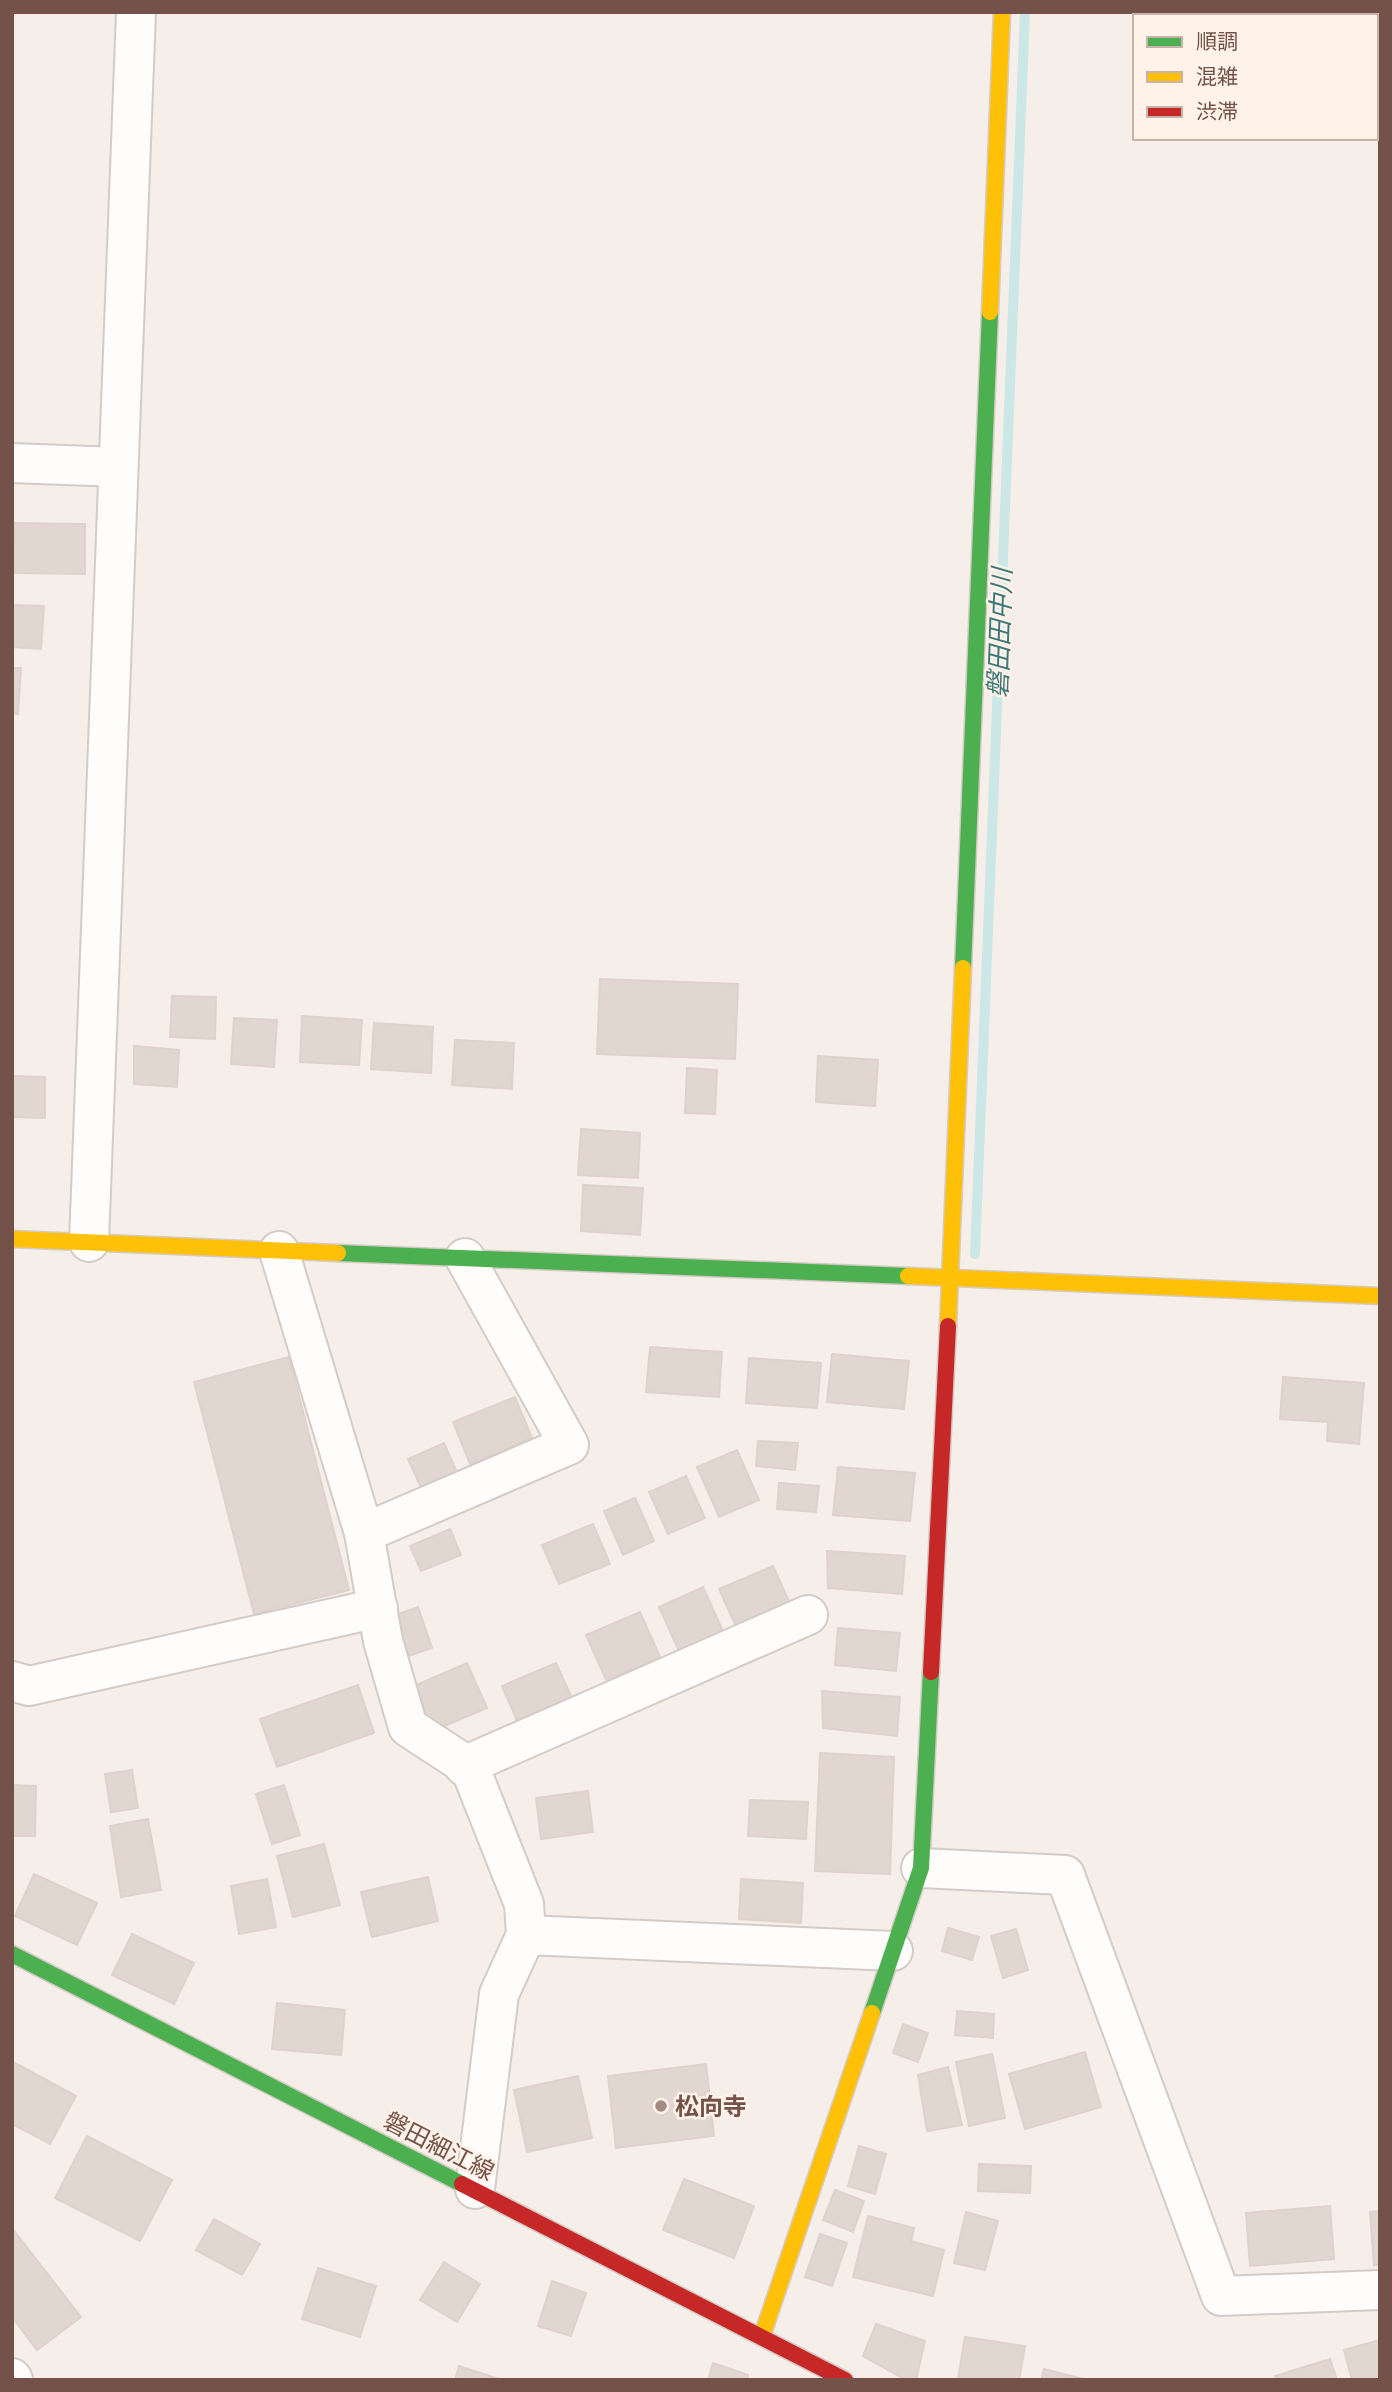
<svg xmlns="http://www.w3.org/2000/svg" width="1392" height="2392" viewBox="0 0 1392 2392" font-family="'Space Grotesk','Noto Sans JP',sans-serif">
<rect width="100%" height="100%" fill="#f6efe9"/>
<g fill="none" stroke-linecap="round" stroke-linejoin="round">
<!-- stream -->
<path stroke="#cbe8e6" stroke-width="10" d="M975 1254 1025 12"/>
</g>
<!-- building -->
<g fill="#e2d6d1" stroke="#dfd1cb" stroke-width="2">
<path d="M15 523 85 524V574L13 573Z"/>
<path d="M12 605 44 606 41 649 12 647Z"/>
<path d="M12 668H21L18 714 12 713Z"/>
<path d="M600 979 738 984 735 1059 597 1054Z"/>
<path d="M172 996 216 997 215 1039 170 1037Z"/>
<path d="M302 1016 362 1020 359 1065 300 1062Z"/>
<path d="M234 1018 277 1020 274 1067 231 1064Z"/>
<path d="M374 1023 433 1027 431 1073 371 1069Z"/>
<path d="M455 1040 514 1043 512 1089 452 1085Z"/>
<path d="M134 1046 179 1050 177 1087 134 1084Z"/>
<path d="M818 1056 878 1060 875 1106 816 1102Z"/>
<path d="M687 1068 717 1070 715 1114 685 1113Z"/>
<path d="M12 1076 45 1077V1118L12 1117Z"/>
<path d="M581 1129 640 1133 638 1178 578 1175Z"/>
<path d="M583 1185 643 1188 640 1235 581 1231Z"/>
<path d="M650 1347 722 1352 719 1397 646 1392Z"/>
<path d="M832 1354 909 1361 904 1409 827 1402Z"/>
<path d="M289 1357 349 1590 254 1614 194 1382Z"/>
<path d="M749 1358 821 1363 817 1408 746 1403Z"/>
<path d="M1283 1377 1364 1383 1359 1444 1327 1441 1328 1422 1280 1419Z"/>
<path d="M515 1397 532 1438 470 1464 453 1422Z"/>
<path d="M758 1441 798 1443 795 1470 756 1466Z"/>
<path d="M444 1443 458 1475 422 1490 408 1459Z"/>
<path d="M737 1450 759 1500 719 1517 697 1467Z"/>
<path d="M838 1467 915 1473 910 1521 833 1515Z"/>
<path d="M686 1476 705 1518 668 1534 649 1492Z"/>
<path d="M779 1483 819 1486 816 1512 777 1509Z"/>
<path d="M635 1498 654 1541 623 1555 604 1511Z"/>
<path d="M593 1524 610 1564 559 1584 542 1545Z"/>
<path d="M450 1529 461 1555 421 1571 410 1546Z"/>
<path d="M827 1551 905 1556 902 1594 828 1588Z"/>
<path d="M773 1566 793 1610 739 1633 719 1589Z"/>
<path d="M703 1587 727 1640 683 1660 659 1607Z"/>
<path d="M418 1607 432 1648 406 1657 392 1616Z"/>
<path d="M640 1612 660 1657 606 1680 586 1635Z"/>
<path d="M838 1628 900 1633 896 1671 835 1665Z"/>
<path d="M467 1663 487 1708 433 1731 414 1686Z"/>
<path d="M556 1663 576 1707 521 1730 502 1686Z"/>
<path d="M358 1685 374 1733 277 1767 260 1719Z"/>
<path d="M822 1691 900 1697 897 1736 823 1728Z"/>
<path d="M820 1753 894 1757 890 1874 815 1871Z"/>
<path d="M132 1770 138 1808 111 1812 105 1774Z"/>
<path d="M12 1785 36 1786 35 1836H12Z"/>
<path d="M284 1785 300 1835 272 1844 256 1794Z"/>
<path d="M588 1791 593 1832 541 1839 536 1798Z"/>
<path d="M750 1800 808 1802 806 1839 748 1836Z"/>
<path d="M148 1819 161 1890 121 1897 110 1826Z"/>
<path d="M324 1844 340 1905 293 1917 277 1856Z"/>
<path d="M34 1874 97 1903 77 1945 15 1916Z"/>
<path d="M428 1877 438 1921 372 1937 361 1892Z"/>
<path d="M267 1879 276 1927 239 1934 231 1886Z"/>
<path d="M741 1879 803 1883 801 1923 739 1919Z"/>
<path d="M948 1928 979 1937 972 1960 942 1951Z"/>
<path d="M1016 1929 1028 1970 1003 1978 991 1936Z"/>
<path d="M132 1934 194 1963 174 2004 112 1975Z"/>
<path d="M277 2003 345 2010 341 2055 272 2049Z"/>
<path d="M957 2011 994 2014 993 2038 955 2035Z"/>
<path d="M903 2024 928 2033 918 2062 893 2053Z"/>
<path d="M1085 2052 1101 2107 1025 2129 1009 2074Z"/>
<path d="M992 2054 1005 2118 969 2126 956 2062Z"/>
<path d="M15 2063 76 2096 50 2144 12 2124V2068Z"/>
<path d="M706 2064 714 2136 616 2148 608 2076Z"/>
<path d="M948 2067 962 2125 927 2131 918 2075Z"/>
<path d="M578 2076 592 2138 527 2152 514 2090Z"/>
<path d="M87 2136 172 2180 140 2241 55 2198Z"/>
<path d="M859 2146 886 2154 875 2194 848 2186Z"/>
<path d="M979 2164 1031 2166 1030 2193 978 2191Z"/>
<path d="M684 2179 754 2206 734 2258 663 2230Z"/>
<path d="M835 2190 864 2201 853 2232 823 2220Z"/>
<path d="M1330 2206 1334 2259 1250 2266 1246 2213Z"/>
<path d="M1380 2211V2265H1374L1370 2212Z"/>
<path d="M966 2212 998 2221 985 2270 954 2263Z"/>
<path d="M868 2216 914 2228 911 2241 944 2250 933 2296 853 2277Z"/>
<path d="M214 2219 260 2244 242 2275 196 2250Z"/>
<path d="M12 2228 81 2317 37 2350 12 2317Z"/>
<path d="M820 2234 847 2243 832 2286 805 2277Z"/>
<path d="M444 2262 480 2284 457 2322 420 2300Z"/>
<path d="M318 2268 376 2286 360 2337 302 2319Z"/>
<path d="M552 2281 586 2293 571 2336 538 2326Z"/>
<path d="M876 2324 925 2341 916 2380H906L863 2356Z"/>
<path d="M965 2337 1025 2346 1019 2380 958 2379Z"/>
<path d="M1380 2340V2380H1352L1344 2350Z"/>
<path d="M1330 2359 1337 2380H1277L1275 2376Z"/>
<path d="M713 2363 748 2375 747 2380H708Z"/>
<path d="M459 2366 502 2380H455Z"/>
<path d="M1044 2369 1087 2380H1041Z"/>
</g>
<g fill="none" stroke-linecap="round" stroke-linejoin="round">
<defs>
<g id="street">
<path d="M12 463 118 467"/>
<path d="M89 1242 136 12"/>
<path d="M279 1251 364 1533 383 1641 408 1727 460 1761 472 1773 524 1904 526 1935 499 1994 475 2189"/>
<path d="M364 1533 569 1445 465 1258"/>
<path d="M12 1681 29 1686 378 1608"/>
<path d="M464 1766 808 1615"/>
<path d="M921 1868 1065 1875 1221 2296 1380 2290"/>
<path d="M526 1935 893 1951"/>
<path d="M12 2378 13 2380"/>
</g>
<g id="fast">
<path d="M963 968 990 312"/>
<path d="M338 1253 908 1276"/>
<path d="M12 1954 462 2184"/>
<path d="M872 2013 921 1868 931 1672"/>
</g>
<g id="slow">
<path d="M990 312 1002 12"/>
<path d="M12 1239 338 1253"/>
<path d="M908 1276 1380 1296"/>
<path d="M948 1326 963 968"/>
<path d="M762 2336 872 2013"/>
</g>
<g id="jam">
<path d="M931 1672 948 1326"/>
<path d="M462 2184 845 2380"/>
</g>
</defs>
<!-- street casing -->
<use href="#street" stroke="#d4cbc6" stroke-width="42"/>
<!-- fast casing -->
<use href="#fast" stroke="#d5cac6" stroke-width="19"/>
<!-- slow casing -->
<use href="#slow" stroke="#d5cac6" stroke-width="19"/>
<!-- jam casing -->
<use href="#jam" stroke="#d5cac6" stroke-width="19"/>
<!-- street -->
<use href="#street" stroke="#fefdfc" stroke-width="38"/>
<!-- fast -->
<use href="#fast" stroke="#4caf50" stroke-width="16"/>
<!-- slow -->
<use href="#slow" stroke="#ffc107" stroke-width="16"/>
<!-- jam -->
<use href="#jam" stroke="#c62828" stroke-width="16"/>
</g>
<!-- markers -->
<circle fill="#a28981" stroke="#fff3e9" stroke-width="2.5" cx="661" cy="2106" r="7"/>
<g text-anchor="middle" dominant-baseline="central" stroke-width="5" stroke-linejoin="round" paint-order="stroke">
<!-- poi labels -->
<g font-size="24" font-weight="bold" fill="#745249" stroke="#fff3e9" text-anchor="start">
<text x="675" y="2106">松向寺</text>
</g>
<!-- street labels -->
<g font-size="24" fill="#745249" stroke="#fff3e9">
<text transform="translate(439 2146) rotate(27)">磐田細江線</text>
</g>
<!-- water labels -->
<g font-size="26" font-style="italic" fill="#3d7879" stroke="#fff3e9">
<text transform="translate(1000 633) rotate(-88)">磐田田中川</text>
</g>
</g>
<!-- border -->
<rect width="1392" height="2392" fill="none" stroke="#745249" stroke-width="28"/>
<!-- legend -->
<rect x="1133" y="14" width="245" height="126" fill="#fff3e9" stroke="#c7b3a9" stroke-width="2"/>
<rect x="1147" y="37" width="35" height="10" fill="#4caf50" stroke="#c7b3a9" stroke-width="2"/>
<text x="1196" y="49" font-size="21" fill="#745249">順調</text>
<rect x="1147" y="72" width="35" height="10" fill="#ffc107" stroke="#c7b3a9" stroke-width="2"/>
<text x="1196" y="84" font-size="21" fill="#745249">混雑</text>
<rect x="1147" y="107" width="35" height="10" fill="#c62828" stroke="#c7b3a9" stroke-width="2"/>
<text x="1196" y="119" font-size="21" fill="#745249">渋滞</text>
</svg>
